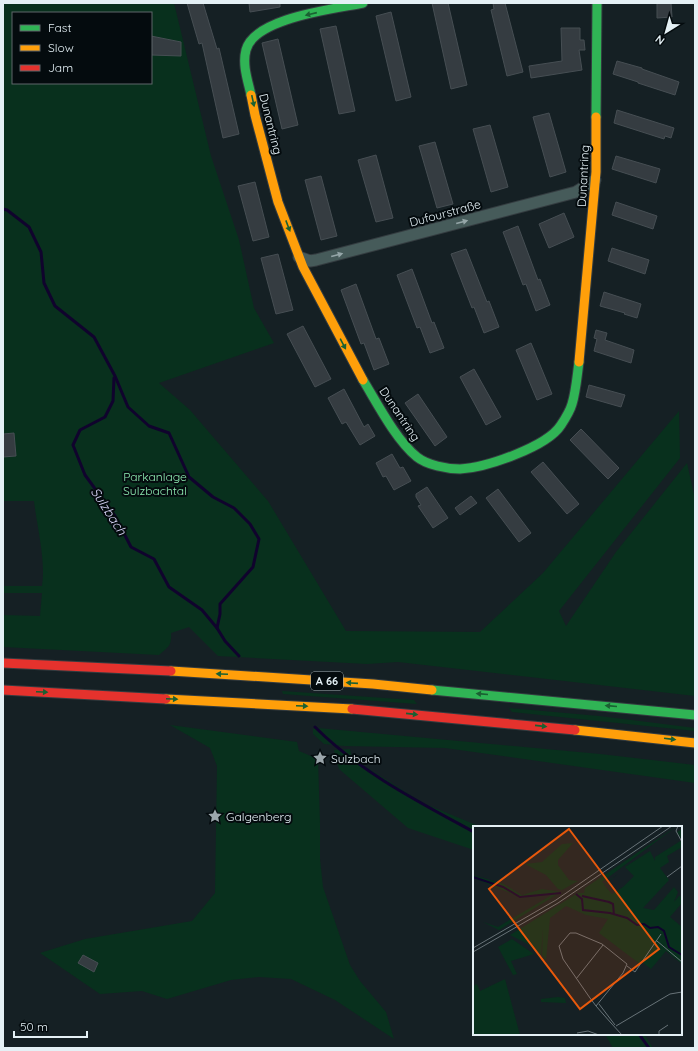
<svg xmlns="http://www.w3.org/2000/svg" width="698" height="1051" viewBox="0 0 698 1051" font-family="Quicksand,sans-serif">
<rect width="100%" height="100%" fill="#152024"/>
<!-- green -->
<g fill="#08301d" fill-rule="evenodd">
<path d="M3 3H174L211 156 239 240 254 308 274 343 159 383 190 410 268 501 346 631 480 632 543 573 679 411 680 458 559 611 566 626 616 552 687 463 695 499V696L398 662 367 664 218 656 189 627 171 633C172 646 168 647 159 655L3 647V615L40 616 42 593H3V586H42C46 561 37 527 34 501H3ZM13 13H151V83H13Z"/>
<path d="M282 691 414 700 417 704 283 694Z"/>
<path d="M509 708 599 716 695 728V731L512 712Z"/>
<path d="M170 725 297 742 299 751 318 759 320 823V859L323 887 350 965 360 981 386 1012 394 1039 335 1000 291 979 259 977 231 980 167 999 142 991 100 994 40 953 85 939 192 921 215 893 217 766 210 748Z"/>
<path d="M318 728 600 754 695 765V783L445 748 344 746 324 744 313 734V729Z"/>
<path d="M350 749 352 758 423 803 481 827H474V850L408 828 339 769 334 750Z"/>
<path d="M605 1034H644L653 1048H613Z"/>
</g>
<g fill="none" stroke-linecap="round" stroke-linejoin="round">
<!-- stream -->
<g stroke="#10032d" stroke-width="3">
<path d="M3 209 7 210 29 227 41 252 44 283 55 306 94 337 115 376 128 407 149 426 169 433 189 477 213 497 234 508 250 524 259 539 253 567 220 604V614L217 628 225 641 239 656"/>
<path d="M114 378 113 401 105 417 80 430 73 445 85 475 115 516 131 547 154 559 169 587 202 610 217 628"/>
<path d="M315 727C360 772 419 802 474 832"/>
<path d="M639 1034 649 1048"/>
</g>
</g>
<!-- building -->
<g fill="#353c41" stroke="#464e53">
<path d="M187 3H203L217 49 219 48 239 134 223 138 202 43 199 44Z"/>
<path d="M249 3H280V7L250 12Z"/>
<path d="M432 3H448L467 85 451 89Z"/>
<path d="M493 3H505L523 72 507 76 491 10 494 9Z"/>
<path d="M657 3H671L672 17 657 18Z"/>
<path d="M391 12 411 97 396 101 376 16Z"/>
<path d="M336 26 355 111 339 114 320 29Z"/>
<path d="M561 28H580V40H584L585 50H579L582 70 531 78 529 66 562 61Z"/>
<path d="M151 36 181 42V56L151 55Z"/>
<path d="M278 39 298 125 282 129 262 43Z"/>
<path d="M617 61 642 68V69L679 82 675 95 638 83V82L613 74Z"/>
<path d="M617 110 674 128 671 138 665 136 664 139 614 123Z"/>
<path d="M549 113 566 172 550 177 533 117Z"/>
<path d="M490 125 508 187 491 192 473 129Z"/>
<path d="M435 142 453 204 437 208 419 146Z"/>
<path d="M376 155 393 218 376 222 358 160Z"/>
<path d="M616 156 660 169 656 183 612 169Z"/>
<path d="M321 176 337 236 321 240 305 180Z"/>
<path d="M255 182 269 237 253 241 238 186Z"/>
<path d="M616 202 657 216 653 229 612 215Z"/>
<path d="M564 213 574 237 549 248 539 224Z"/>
<path d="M518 226 538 280 540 279 550 305 536 311 526 284 523 285 503 232Z"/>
<path d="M612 248 649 260 645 274 608 261Z"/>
<path d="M466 249 487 302 489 301 499 327 484 333 474 307 472 308 451 254Z"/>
<path d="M278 254 293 310 276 314 261 258Z"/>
<path d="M412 269 432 323 434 322 444 348 430 353 420 327 417 328 397 275Z"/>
<path d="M356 284 376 339 379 338 389 364 374 370 364 343 361 344 341 290Z"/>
<path d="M604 292 641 304 637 318 624 314 625 313 600 306Z"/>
<path d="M303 326 331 379 315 387 287 334Z"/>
<path d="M596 330 607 333 605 340 634 350 631 363 594 351 597 339 594 338Z"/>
<path d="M531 343 552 394 537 400 516 350Z"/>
<path d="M474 369 501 417 486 425 460 377Z"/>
<path d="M589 385 625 395 621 407 586 397Z"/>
<path d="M344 389 364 427 368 424 375 436 360 445 346 422 342 424 328 398Z"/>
<path d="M418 394 447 437 435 446 405 403Z"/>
<path d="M581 429 619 468 608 479 570 440Z"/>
<path d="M14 433 16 456 3 457V434Z"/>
<path d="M392 454 400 468 403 467 411 481 394 490 386 476 383 477 376 463Z"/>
<path d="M543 462 579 504 567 514 531 472Z"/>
<path d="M427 487 448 518 433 528 418 506 421 505 416 497V494Z"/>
<path d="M498 489 531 533 519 542 486 498Z"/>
<path d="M471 496 477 503 460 515 455 508Z"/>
<path d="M83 955 98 963 94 972 78 963Z"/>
</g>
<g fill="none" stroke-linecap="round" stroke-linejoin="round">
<defs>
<path id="street" d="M299 257 310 261 316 260 576 192 595 180"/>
<g id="fast">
<path d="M251 95C248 81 242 65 246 50 254 18 334 9 363 3"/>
<path d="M596 117 597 3"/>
<path d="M363 380C377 403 396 440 417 457 427 465 447 469 460 469 485 468 547 447 561 425 565 419 570 411 572 404 576 391 577 376 579 362"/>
<path d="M432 690 695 715"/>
</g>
<g id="slow">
<path d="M251 95 255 115 278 202 303 267 363 380"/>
<path d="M579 362 596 172V117"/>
<path d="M171 671 373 684 432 690"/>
<path d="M166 699 352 709"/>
<path d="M575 730 695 743"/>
</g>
<g id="jam">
<path d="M3 663 171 671"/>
<path d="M3 690 166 699"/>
<path d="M352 709 575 730"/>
</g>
</defs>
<!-- street casing -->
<use href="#street" stroke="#343c40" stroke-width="13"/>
<!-- fast casing -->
<use href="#fast" stroke="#343c40" stroke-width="11"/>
<!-- slow casing -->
<use href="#slow" stroke="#343c40" stroke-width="11"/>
<!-- jam casing -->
<use href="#jam" stroke="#343c40" stroke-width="11"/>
<!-- street -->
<use href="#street" stroke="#465b5a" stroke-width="11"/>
<!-- fast -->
<use href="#fast" stroke="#30b455" stroke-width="9"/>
<!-- slow -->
<use href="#slow" stroke="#ff9f0a" stroke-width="9"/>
<!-- jam -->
<use href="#jam" stroke="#e5322d" stroke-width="9"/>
</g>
<!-- one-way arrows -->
<defs><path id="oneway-solid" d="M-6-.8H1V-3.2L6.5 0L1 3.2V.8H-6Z"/></defs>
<g fill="#1a6032">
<use href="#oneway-solid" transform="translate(311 14) rotate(167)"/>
<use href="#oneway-solid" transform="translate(253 101) rotate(78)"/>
<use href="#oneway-solid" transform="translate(288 226) rotate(69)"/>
<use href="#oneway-solid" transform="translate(343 344) rotate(62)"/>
<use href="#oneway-solid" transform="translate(222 674) rotate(-177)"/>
<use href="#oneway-solid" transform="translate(352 683) rotate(-176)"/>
<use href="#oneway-solid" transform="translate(42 692) rotate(3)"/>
<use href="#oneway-solid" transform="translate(482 694) rotate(-175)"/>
<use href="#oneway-solid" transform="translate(172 699) rotate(3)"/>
<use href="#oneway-solid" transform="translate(302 706) rotate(3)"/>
<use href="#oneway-solid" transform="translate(611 706) rotate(-175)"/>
<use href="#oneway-solid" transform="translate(412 714) rotate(6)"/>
<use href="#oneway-solid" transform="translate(541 726) rotate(6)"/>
<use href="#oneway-solid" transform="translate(670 739) rotate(7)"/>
</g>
<g fill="#95a6a8">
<use href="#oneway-solid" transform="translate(462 222) rotate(-15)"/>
<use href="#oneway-solid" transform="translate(337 255) rotate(-15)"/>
</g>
<!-- icons -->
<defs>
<symbol id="sight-bare" viewBox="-9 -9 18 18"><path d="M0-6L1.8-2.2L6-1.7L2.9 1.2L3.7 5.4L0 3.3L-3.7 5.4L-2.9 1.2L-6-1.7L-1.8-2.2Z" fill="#9ca7ac" stroke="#040b0e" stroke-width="2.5" paint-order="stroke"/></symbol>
</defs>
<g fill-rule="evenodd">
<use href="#sight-bare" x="310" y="748" width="20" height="20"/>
<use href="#sight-bare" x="205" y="806" width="20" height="20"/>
</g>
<g text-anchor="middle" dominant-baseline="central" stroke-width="4" stroke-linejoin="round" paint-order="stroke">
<!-- shield labels -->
<rect fill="#040b0e" stroke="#a1abb0" stroke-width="1" x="311" y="672" width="32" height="18" rx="3"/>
<g font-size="11" font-weight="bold" fill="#e4f0f5">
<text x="327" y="681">A 66</text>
</g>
<!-- street labels -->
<g font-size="12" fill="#e4f0f5" stroke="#040b0e">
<text transform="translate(271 124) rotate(76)">Dunantring</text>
<text transform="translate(583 176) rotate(-87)">Dunantring</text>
<text transform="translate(445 213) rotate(-15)">Dufourstraße</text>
<text transform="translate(400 414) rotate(56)">Dunantring</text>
</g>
<!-- park labels -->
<g font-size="12" fill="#8eebb2" stroke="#040b0e">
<text x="155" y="476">Parkanlage<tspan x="155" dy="14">Sulzbachtal</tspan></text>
</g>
<!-- poi labels -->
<g font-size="12" fill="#e4f0f5" stroke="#040b0e" text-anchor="start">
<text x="331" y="758">Sulzbach</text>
<text x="226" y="816">Galgenberg</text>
</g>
<!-- water labels -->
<g font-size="13" font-style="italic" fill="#d7d4f6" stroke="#040b0e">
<text transform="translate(109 511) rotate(57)">Sulzbach</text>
</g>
</g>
<!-- overview -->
<g transform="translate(473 826)">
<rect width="209" height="209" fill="#152024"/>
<path d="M204 0 129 56 131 58 145 48 131 59 139 68 150 61 161 50 152 41 177 25 182 35V31L209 14 204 6 209 3V21L194 30 196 36 187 42 196 54 170 82 181 84 201 61 205 66 201 76 206 70 209 71V77L197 91 209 101V138L193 125 178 143 169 136 167 138 126 107 135 93 113 89 93 80 77 92 73 134 69 129 70 101 68 129 55 118 37 109 105 67H111L112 62ZM100 17 85 34V39L96 54 105 55 89 64 85 63 73 49 52 38 69 36 89 18ZM0 49 31 58 49 69 69 63 88 66 26 104 10 96 25 101 82 67 49 72 0 52ZM39 113 61 128 38 135 44 148 40 149 25 121ZM32 153 47 209H0V160L4 158 7 165ZM85 171 92 172 93 177 68 176V173Z" fill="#08301d"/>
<path fill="none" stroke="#10032d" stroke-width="2" d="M0 51 30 61 47 71 88 67M103 68 109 73 110 84 137 87 154 92 164 99 171 98 177 102 185 101 191 105 196 121 209 129M109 70 136 76 140 78 141 89"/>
<path fill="none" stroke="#687378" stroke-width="1" d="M205 0 203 5 209 16M194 51 209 40M184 115 209 136M0 122 83 74 190 0M0 126 85 77 199 0M154 140 162 146 188 108M103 153 130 119M126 178 142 199M123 180 150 147 154 138 129 118 103 107H97L86 120 90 133 117 172 123 180 138 197 149 209M143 200 197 168 209 166M104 207 115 205 126 209M186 209V205L195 199"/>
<path fill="#e8590c" fill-opacity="0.15" stroke="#e8590c" stroke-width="2" d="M96 3 186 123 107 183 16 63Z"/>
<rect width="209" height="209" fill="none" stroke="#e4f0f5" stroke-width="2"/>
</g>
<!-- border -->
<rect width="698" height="1051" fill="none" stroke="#e4f0f5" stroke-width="8"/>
<!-- legend -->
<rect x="12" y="12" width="140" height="72" fill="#040b0e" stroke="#5e676a"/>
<rect x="20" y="25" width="20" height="6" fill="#30b455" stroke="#5e676a"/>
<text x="48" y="32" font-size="12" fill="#e4f0f5">Fast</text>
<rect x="20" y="45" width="20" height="6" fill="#ff9f0a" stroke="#5e676a"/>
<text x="48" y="52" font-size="12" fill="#e4f0f5">Slow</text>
<rect x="20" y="65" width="20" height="6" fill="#e5322d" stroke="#5e676a"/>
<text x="48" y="72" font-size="12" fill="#e4f0f5">Jam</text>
<!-- north arrow -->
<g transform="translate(666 32) rotate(217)" stroke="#040b0e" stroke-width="3" paint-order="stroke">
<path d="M0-3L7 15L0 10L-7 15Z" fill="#e4f0f5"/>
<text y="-6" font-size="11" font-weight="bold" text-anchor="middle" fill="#e4f0f5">N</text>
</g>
<!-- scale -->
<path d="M14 1031v6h73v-6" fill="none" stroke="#e4f0f5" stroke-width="2"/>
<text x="20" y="1031" font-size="12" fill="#e4f0f5" stroke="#040b0e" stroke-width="3" paint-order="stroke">50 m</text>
</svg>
